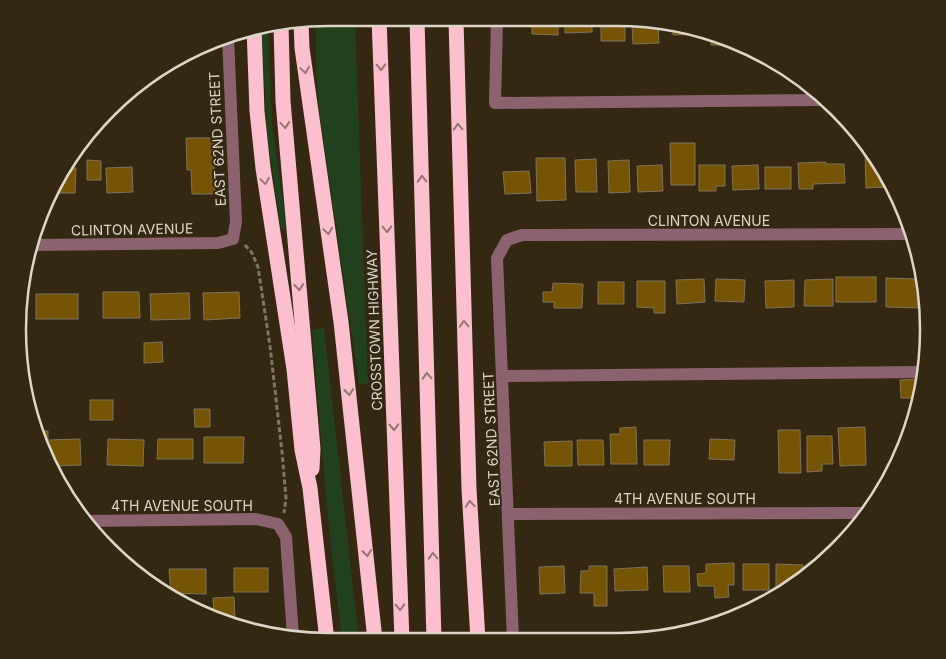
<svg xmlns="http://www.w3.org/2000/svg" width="946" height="659" viewBox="0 0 946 659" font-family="Inter,sans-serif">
<rect width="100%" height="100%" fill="#342812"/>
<!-- green -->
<g fill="#20411b">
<path d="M330 18H355L368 384H359L319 108 316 70V19Z"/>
<path d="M268 26 272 124 287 229H281L268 140 261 31V27Z"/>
<path d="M324 328 359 641H342L328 519 312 330Z"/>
</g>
<!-- building -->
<g fill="#755504" stroke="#7f7259">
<path d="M532 21H558V35L532 34Z"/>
<path d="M565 22H592V32L565 33Z"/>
<path d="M601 22 625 23V41H601Z"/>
<path d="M632 23H658L659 43 633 44Z"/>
<path d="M672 23 678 24 700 34 673 35Z"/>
<path d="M711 36 723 41 724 45H711Z"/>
<path d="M186 138H213L215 194H192L191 170H187Z"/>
<path d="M670 143H695V185H671Z"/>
<path d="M865 151H867L888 187 866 188Z"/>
<path d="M536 158H565L566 200 537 201Z"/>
<path d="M596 159 597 192H576L575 160Z"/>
<path d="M87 160 101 161V180H87Z"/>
<path d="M629 160 630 192 609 193 608 161Z"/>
<path d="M826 162V164H844L845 183 813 184V189H799L798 163Z"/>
<path d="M662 165 663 191 638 192 637 166Z"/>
<path d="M699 165H725V186H716V191H699Z"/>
<path d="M758 165 759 189 733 190 732 166Z"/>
<path d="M132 167 133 192 107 193 106 168Z"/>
<rect x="765" y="167" width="26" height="22"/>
<path d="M68 168H76L75 193H52Z"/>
<path d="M529 171 531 193 505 194 503 172Z"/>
<rect x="836" y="277" width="40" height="25"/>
<path d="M886 278 918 279 922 308 886 307Z"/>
<path d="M704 279 705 302 677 304 676 280Z"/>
<path d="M716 279 745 280 744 302 715 301Z"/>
<path d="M833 279V306H804L805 280Z"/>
<path d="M794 280V307L766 308 765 281Z"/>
<path d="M637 281H665V313H654V308L637 307Z"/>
<rect x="598" y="282" width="26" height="22"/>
<path d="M553 283 583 284 582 308H554V302H543V292H552Z"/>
<path d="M103 292H139L140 318H103Z"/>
<path d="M239 292 240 318 204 320 203 293Z"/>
<path d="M189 293 190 319 151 320 150 294Z"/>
<rect x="36" y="294" width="42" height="25"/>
<path d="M162 342 163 362 144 363V343Z"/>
<path d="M920 379 915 398H901L900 380Z"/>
<rect x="90" y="400" width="23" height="20"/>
<path d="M194 409H210V427H195Z"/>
<path d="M636 427 637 464H611L610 434H620V428Z"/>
<path d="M865 427 866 465 840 466 838 428Z"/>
<path d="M778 430H800L801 473H779Z"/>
<path d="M39 431H48V440L80 439 81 465 55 466V456H46Z"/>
<path d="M807 436H832L833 464H822V471L807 472Z"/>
<path d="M204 437H244L243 463H204Z"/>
<path d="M108 439 144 440 143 466 107 465Z"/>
<path d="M158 439H193V459H157Z"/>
<path d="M710 439 735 440 734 460 709 459Z"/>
<path d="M577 440H603L604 465H578Z"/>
<path d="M644 440H670L669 465H644Z"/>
<path d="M572 441V466H545L544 442Z"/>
<path d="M734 563V585H728L729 597 715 598 714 586H698L697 574 706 573V564Z"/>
<path d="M823 563 822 564 808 574V564Z"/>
<rect x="743" y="564" width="26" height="26"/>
<path d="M776 564 803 565 802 577 784 590 776 589Z"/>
<path d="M564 566 565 593 540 594 539 567Z"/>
<path d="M589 566H607V606H594V593H580L581 571H589Z"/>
<path d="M663 566H689L690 592H664Z"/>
<path d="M647 567 648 590 615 591 614 569Z"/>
<rect x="234" y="568" width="34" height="24"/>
<path d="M169 569H206V594L171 593Z"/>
<path d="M234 597 235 618 214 615 213 598Z"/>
</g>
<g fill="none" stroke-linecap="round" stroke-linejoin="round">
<!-- path -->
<path stroke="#807664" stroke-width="3" stroke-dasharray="5 2.5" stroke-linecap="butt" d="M245 245 252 253 258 267 270 346 282 452 286 499 284 513"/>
<!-- minor -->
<g stroke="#8b636e" stroke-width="12">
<path d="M497 20 495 103 822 100"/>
<path d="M32 245 218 243 233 239 236 222 228 38"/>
<path d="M503 376 922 372"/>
<path d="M509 514 862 513"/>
<path d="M85 521 256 519 278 524 286 537 293 636"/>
<path d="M513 640 497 258 507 240 522 235 912 234"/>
</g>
<!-- highway -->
<g stroke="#fbbfce" stroke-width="15">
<path d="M379 18 402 640"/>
<path d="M417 19 434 640"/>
<path d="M456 20 469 489 478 640"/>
<path d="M301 21 302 48 341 322 375 640"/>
<path d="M281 24 283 101 313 449 312 469"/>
<path d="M254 28 257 111 263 168 294 369 302 450 310 488 327 641"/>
</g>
</g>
<!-- one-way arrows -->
<defs><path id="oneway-chevron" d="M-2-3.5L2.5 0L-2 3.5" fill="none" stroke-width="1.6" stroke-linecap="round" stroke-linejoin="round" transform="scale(1.25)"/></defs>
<g stroke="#987470">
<use href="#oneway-chevron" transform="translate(381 67) rotate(88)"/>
<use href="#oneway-chevron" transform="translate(305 70) rotate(82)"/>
<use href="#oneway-chevron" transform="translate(285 125) rotate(85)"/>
<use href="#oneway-chevron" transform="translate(458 127) rotate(-92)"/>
<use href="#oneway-chevron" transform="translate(422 179) rotate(-92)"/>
<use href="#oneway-chevron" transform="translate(265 181) rotate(82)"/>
<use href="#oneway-chevron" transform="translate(387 229) rotate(88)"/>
<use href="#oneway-chevron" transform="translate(328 231) rotate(82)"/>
<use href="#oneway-chevron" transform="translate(299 287) rotate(85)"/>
<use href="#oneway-chevron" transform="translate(464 324) rotate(-92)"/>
<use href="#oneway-chevron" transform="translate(427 376) rotate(-92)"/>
<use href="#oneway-chevron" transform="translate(349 392) rotate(84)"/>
<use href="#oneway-chevron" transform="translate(394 427) rotate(88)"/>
<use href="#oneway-chevron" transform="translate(470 504) rotate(-94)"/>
<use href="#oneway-chevron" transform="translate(367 553) rotate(84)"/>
<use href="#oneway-chevron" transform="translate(433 556) rotate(-92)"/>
<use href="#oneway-chevron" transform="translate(400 607) rotate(88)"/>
</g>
<g text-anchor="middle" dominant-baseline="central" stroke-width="4" stroke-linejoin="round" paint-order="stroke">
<!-- street labels -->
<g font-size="14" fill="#dcd5c8" stroke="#342812">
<text transform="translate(217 139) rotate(-93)">EAST 62ND STREET</text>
<text x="709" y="220">CLINTON AVENUE</text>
<text transform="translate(132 229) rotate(-1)">CLINTON AVENUE</text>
<text transform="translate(374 330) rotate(-92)">CROSSTOWN HIGHWAY</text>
<text transform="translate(491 439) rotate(-93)">EAST 62ND STREET</text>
<text x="685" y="498">4TH AVENUE SOUTH</text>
<text x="182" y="505">4TH AVENUE SOUTH</text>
</g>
</g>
<!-- crop -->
<path d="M0 0H946V659H0ZM329 26H617A303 303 0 0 1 920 329V330A303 303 0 0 1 617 633H329A303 303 0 0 1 26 330V329A303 303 0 0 1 329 26Z" fill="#342812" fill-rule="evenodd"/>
<path fill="none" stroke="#dcd5c8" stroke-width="2.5" d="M329 26H617A303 303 0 0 1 920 329V330A303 303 0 0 1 617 633H329A303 303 0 0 1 26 330V329A303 303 0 0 1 329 26Z"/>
</svg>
